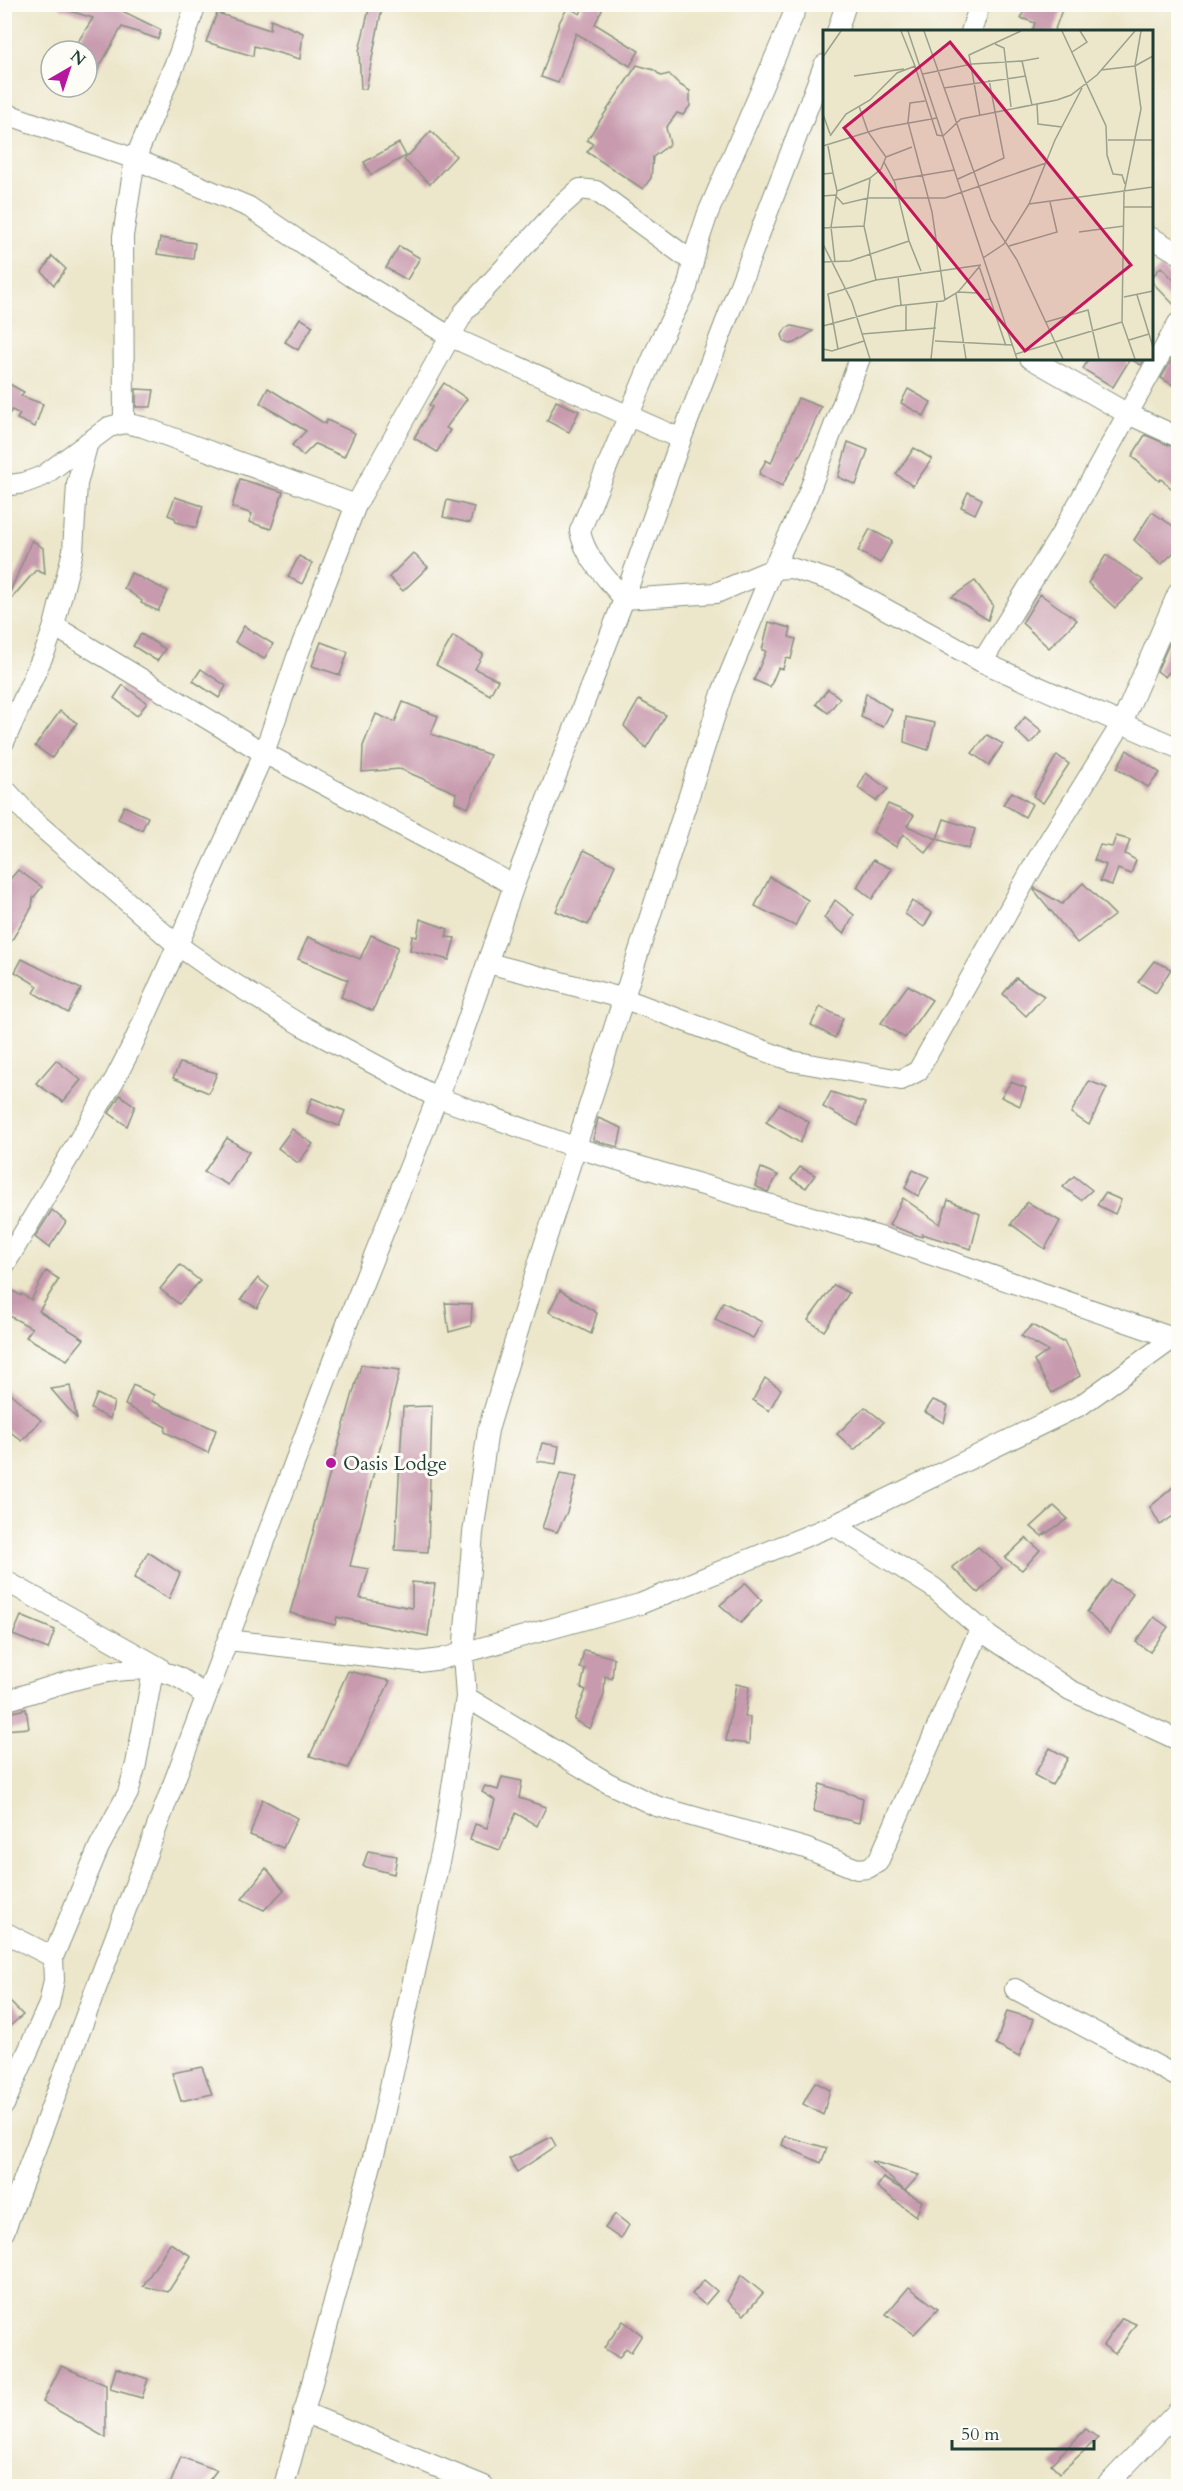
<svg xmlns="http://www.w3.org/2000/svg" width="1183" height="2491" viewBox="0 0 1183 2491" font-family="Cardo,serif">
<rect width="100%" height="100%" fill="#fdfcf7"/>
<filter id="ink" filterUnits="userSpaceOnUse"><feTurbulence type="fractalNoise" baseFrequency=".0167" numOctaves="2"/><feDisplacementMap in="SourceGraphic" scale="12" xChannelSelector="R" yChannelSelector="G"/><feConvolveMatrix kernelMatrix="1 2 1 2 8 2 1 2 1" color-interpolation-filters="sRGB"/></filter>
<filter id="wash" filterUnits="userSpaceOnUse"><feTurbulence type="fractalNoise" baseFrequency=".008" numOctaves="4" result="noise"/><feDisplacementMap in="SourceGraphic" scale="24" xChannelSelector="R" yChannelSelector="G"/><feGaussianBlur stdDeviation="1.35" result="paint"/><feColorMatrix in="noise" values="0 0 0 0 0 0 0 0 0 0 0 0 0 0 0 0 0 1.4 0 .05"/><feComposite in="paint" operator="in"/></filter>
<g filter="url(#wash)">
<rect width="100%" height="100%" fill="#ece6ca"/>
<g id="blocks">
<!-- building -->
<g fill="#c79aad">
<path d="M61 4H108L161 30 158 39 122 27 97 71 87 65V51H72L93 18 60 8Z"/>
<path d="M585 4H605L595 24 639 51 630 66 576 33 558 83 541 77 560 21 568 7 580 14Z"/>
<path d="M1026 4H1064L1054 32H1032L1035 23 1021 18Z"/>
<path d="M370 5 382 8 366 89H361L359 51Z"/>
<path d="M217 13 270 30 271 19 303 33 300 59 254 46 253 56 206 42Z"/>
<path d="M637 65 654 70 661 76 669 74 680 85 690 91V106L683 115 677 113 666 128 670 144 653 157 651 178 643 189 587 152 593 144 587 140Z"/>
<path d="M431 131 456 156 430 184 404 160Z"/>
<path d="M399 143 406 156 371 175 364 162Z"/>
<path d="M160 238 195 243 193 259 157 254Z"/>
<path d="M399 246 420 258 407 280 386 268Z"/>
<path d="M52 256 66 269 54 285 42 272Z"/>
<path d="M1161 267 1179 285V310L1152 282V277Z"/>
<path d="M300 318 313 326 298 350 285 342Z"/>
<path d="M792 326 813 331 795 343 789 344 784 341 782 335 786 328Z"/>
<path d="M1178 349H1179V389L1161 378Z"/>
<path d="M1089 358H1145L1141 365 1130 359 1113 387 1083 369Z"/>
<path d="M4 381 24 392 21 396 43 404 35 427 17 419 20 414 12 410 4 421Z"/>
<path d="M444 383 467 399 446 428 450 430 437 452 414 438 432 407 429 405Z"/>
<path d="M268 388 325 424 327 420 355 433 344 457 315 444 303 456 292 445 306 431 260 403Z"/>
<path d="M136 389 154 390 151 407H136Z"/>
<path d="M908 389 931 402 924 416 901 403Z"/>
<path d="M798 398 821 407 802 451 782 486 759 474 766 460 771 463Z"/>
<path d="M556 401 579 411 569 432 547 421Z"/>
<path d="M1145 435 1179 449V495L1161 479 1159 481 1132 456Z"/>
<path d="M848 442 868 450 856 485 838 477Z"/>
<path d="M914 448 932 459 913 486 896 474Z"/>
<path d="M240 479 283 492 271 529 249 522 252 514 232 507Z"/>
<path d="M968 492 982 499 975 514 961 507Z"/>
<path d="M175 497 203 506 196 528 176 522 175 518 168 515Z"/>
<path d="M447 500 474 507 470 523 443 517Z"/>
<path d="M1152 512 1179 530V547L1161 565 1134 540Z"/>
<path d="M870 529 892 541 880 563 858 551Z"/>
<path d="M32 540 43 548 45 574 36 570 11 599 8 597Z"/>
<path d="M413 553 428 567 403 591 389 577Z"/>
<path d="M1106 555 1143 580 1115 608 1088 583Z"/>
<path d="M299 556 312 563 302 584 288 577Z"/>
<path d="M131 573 168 591 158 611 141 603 142 601 124 588Z"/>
<path d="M975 581 993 605 988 620 952 597Z"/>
<path d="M1040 594 1077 620 1049 648 1022 623Z"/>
<path d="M769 622 791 628 789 637 796 639 791 659 786 658 783 669 778 668 770 687 754 680 766 651 762 650Z"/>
<path d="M244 626 273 644 264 659 235 642Z"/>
<path d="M1179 631V660L1165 677 1157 671 1169 644Z"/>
<path d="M141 634 165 649 157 661 133 646Z"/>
<path d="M453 636 483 654 475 669 498 680 490 695 436 665Z"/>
<path d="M321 642 348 652 340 675 312 666Z"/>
<path d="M201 669 226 686 219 698 193 681Z"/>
<path d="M123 685 147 703 137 716 114 698Z"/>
<path d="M828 689 840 698 828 713 816 704Z"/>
<path d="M866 693 892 710 883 727 861 717Z"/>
<path d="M639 700 666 715 646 748 624 726Z"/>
<path d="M403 702 438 716 431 734 490 755 468 808 455 802 456 793 400 769 362 772 363 746 376 714 395 722Z"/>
<path d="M60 711 77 723 52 758 35 746Z"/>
<path d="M906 717 935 723 928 750 904 742Z"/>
<path d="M1025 717 1042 731 1030 744 1015 730Z"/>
<path d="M987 735 1003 744 989 765 972 753Z"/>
<path d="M1127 750 1160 773 1148 787 1117 768Z"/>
<path d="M1057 755 1069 764 1043 803 1033 796Z"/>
<path d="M866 773 888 789 876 801 858 788Z"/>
<path d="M1012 792 1032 804 1025 817 1003 804Z"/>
<path d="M888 804 914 815 907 826 937 839 926 853 903 834 896 847 873 832Z"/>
<path d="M124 806 148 817 142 830 118 819Z"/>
<path d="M944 819 975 829 969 849 937 839Z"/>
<path d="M1116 836 1130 840 1125 854 1136 860 1131 874 1118 869 1112 885 1100 881 1106 865 1094 860 1100 845 1112 847Z"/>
<path d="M584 850 615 865 588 925 556 911Z"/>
<path d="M873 860 892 869 872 899 857 887Z"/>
<path d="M18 870 42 887 33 898 32 907 4 953V886Z"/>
<path d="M770 877 808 900 795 926 755 906Z"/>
<path d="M1083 883 1115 915 1077 943 1034 890 1035 888 1062 904Z"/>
<path d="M835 900 854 915 844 934 824 918Z"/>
<path d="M912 901 932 913 924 927 905 914Z"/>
<path d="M420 919 448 929 446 937 455 938 449 960 410 950 412 936 417 937Z"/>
<path d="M371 935 398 947 373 1011 341 997 348 980 298 959 308 937 360 959Z"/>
<path d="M22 959 81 989 68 1013 34 993 38 986 15 972Z"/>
<path d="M1154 961 1171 969 1156 993 1138 982Z"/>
<path d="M1016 978 1044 996 1026 1016 1003 994Z"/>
<path d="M908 985 932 1000 905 1038 881 1023Z"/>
<path d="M820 1007 843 1018 835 1038 811 1025Z"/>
<path d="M56 1060 81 1080 63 1102 36 1083Z"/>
<path d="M180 1063 217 1073 209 1093 173 1078Z"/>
<path d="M1089 1081 1107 1088 1089 1125 1071 1113Z"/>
<path d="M1011 1082 1026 1088 1020 1106 1001 1097Z"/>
<path d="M831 1092 865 1103 858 1126 823 1107Z"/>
<path d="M120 1095 135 1106 127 1126 109 1113Z"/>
<path d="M312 1098 345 1111 339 1126 307 1113Z"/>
<path d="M779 1104 809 1122 800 1143 766 1122Z"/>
<path d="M598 1118 622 1128 618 1147 593 1140Z"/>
<path d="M292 1129 313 1144 298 1163 278 1148Z"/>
<path d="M227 1138 249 1152 228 1185 204 1172Z"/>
<path d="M800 1167 815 1175 806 1188 791 1179Z"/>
<path d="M761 1168 778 1175 768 1192 755 1186Z"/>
<path d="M913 1170 929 1177 918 1196 905 1188Z"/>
<path d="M1074 1176 1092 1190 1081 1200 1063 1187Z"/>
<path d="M1105 1193 1121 1200 1115 1214 1097 1205Z"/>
<path d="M903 1198 940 1224 948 1200 980 1214 971 1249 922 1234V1237L889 1225Z"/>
<path d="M1027 1202 1060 1221 1045 1249 1011 1224Z"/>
<path d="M52 1210 66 1222 49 1248 35 1237Z"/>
<path d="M180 1265 200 1281 179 1304 160 1289Z"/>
<path d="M46 1271 59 1279 39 1311 84 1339 67 1360 26 1337 32 1328 4 1313V1285L21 1296 22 1294 31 1300Z"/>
<path d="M258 1278 269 1287 257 1308 241 1299Z"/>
<path d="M834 1285 849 1293 824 1331 808 1320Z"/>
<path d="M560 1290 597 1313 591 1334 549 1312Z"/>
<path d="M723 1302 762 1322 753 1338 715 1320Z"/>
<path d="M445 1303 472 1304 471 1326 449 1332Z"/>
<path d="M1032 1325 1062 1342 1064 1341 1080 1376 1052 1393 1034 1361 1048 1351 1021 1336Z"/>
<path d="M361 1365 400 1370 350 1566 369 1569 360 1598 412 1608V1582L435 1584 428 1636 337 1617 335 1625 290 1613Z"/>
<path d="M765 1378 781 1389 769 1411 753 1400Z"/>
<path d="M133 1385 154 1395 152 1401 216 1430 208 1453 165 1432 166 1427 125 1405Z"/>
<path d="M70 1386 77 1419 51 1389Z"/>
<path d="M4 1388 41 1420 22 1441 4 1427Z"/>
<path d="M97 1394 114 1402 110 1419 91 1409Z"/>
<path d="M933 1400 948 1406 944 1423 925 1412Z"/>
<path d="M432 1406 428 1552 395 1550 403 1407Z"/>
<path d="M865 1407 884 1422 854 1450 837 1434Z"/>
<path d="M542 1443 559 1446 556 1464 537 1461Z"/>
<path d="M560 1474 577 1477 567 1512 557 1532 542 1528Z"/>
<path d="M1179 1482V1512L1160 1525 1150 1507Z"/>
<path d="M1054 1506 1068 1519 1042 1536 1031 1527Z"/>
<path d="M1026 1538 1040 1550 1022 1570 1005 1558Z"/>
<path d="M978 1547 1002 1568 978 1593 952 1567Z"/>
<path d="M148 1552 180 1573 169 1599 134 1578Z"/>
<path d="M1111 1580 1133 1593 1110 1634 1087 1612Z"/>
<path d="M746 1583 762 1600 741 1623 720 1605Z"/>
<path d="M21 1616 55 1630 48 1649 13 1635Z"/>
<path d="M1154 1617 1168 1627 1150 1652 1136 1642Z"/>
<path d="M584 1650 614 1658 612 1679 605 1676 604 1695 590 1729 574 1720 586 1690 581 1688 585 1669 580 1668Z"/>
<path d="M348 1671 390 1681 348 1768 310 1756Z"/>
<path d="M736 1684 749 1687 745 1717H750L749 1744 726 1741Z"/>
<path d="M26 1709 29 1728 4 1730V1714Z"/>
<path d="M1050 1748 1068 1758 1052 1785 1034 1775Z"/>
<path d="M502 1777 522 1781 519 1798 546 1807 537 1826 516 1813 500 1850 470 1840 475 1824 487 1828 495 1800 482 1792 485 1786 498 1790Z"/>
<path d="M820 1784 863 1798 859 1823 813 1811Z"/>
<path d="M262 1799 297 1818 283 1848 250 1835Z"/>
<path d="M368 1851 397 1856 394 1874 363 1866Z"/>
<path d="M266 1868 284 1890 264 1910 242 1899Z"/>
<path d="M4 1996 23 2015 4 2031Z"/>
<path d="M1007 2011 1034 2019 1019 2057 996 2045Z"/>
<path d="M202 2067 212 2094 181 2101 172 2073Z"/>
<path d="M815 2082 830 2090 823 2115 803 2104Z"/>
<path d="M785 2136 827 2148 821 2163 782 2145Z"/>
<path d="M551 2137 556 2146 517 2172 509 2159Z"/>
<path d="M871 2161 919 2175 905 2191Z"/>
<path d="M883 2178 922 2201 916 2216 877 2187Z"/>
<path d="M615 2214 629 2225 621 2239 605 2228Z"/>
<path d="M170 2243 191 2256 168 2292 143 2286Z"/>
<path d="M741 2275 763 2293 744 2315 727 2301Z"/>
<path d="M704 2280 717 2291 705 2305 692 2294Z"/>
<path d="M909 2287 938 2309 914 2334 886 2314Z"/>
<path d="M1122 2318 1136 2324 1115 2354 1103 2345Z"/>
<path d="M623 2321 642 2335 631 2352 626 2348 619 2358 604 2348Z"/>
<path d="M61 2366 106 2385V2438L43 2402Z"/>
<path d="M116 2368 148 2379 142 2398 110 2389Z"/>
<path d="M1086 2429 1098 2438 1060 2473 1051 2464Z"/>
<path d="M181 2457 217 2470 204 2487H169Z"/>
</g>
</g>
</g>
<g filter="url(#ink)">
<use href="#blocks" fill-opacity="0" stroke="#86927f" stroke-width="1.5"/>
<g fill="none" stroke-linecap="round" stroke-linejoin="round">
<defs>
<g id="minor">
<path d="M798 4 708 213 697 246 687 288 660 341 580 531C585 558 607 578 624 599L716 593 773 569 791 568 836 582 982 662 1178 748"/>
<path d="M837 32 846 4"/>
<path d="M971 32 980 4"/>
<path d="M4 113 135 159 249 207 351 276 449 336 681 439"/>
<path d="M1152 238 1178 253"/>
<path d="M1030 358 1128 414 1178 437"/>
<path d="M124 423 123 236 135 159 179 54 196 4"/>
<path d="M4 486 24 483 43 476 109 427 124 423 143 427 356 505"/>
<path d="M54 626 264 753 514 885"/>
<path d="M982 662 1063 531 1178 323"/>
<path d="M4 742 46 649 54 626 73 551 77 484 88 442"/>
<path d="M4 788 32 819 176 944 217 973 301 1025 436 1097 577 1148 880 1237 1173 1338"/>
<path d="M488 963 625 999 792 1061 901 1080 918 1071 1037 860 1122 723 1178 593"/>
<path d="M4 1266 115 1079 133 1044 264 753 297 657 356 505 464 312 560 207 580 189 596 191 693 262"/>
<path d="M834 1525 1081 1405 1178 1335"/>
<path d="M4 1580 159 1667"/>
<path d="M228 1640 419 1662 441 1659 640 1604 834 1525 934 1588 990 1637 1070 1690 1178 1740"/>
<path d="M466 1697 608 1783 656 1806 805 1848 857 1869 868 1868 878 1862 981 1627"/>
<path d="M4 1701C56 1687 121 1657 173 1675 184 1679 195 1689 205 1695"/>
<path d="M4 1932 53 1957"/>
<path d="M1015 1989 1178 2077"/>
<path d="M4 2105 49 2004 54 1980 53 1957 99 1847 128 1793 136 1764 153 1671"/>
<path d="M4 2232 348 1321 463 1033 514 885 624 599 681 439 824 65"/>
<path d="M303 2412 484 2486"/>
<path d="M284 2486 381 2128 444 1839 466 1697 463 1654 473 1533 488 1430 541 1255 723 690 773 569 808 494 860 358"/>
<path d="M1106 2486 1178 2411"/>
</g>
</defs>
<!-- minor casing -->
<use href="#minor" stroke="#86927f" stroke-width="22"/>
<!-- minor -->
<use href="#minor" stroke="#fff" stroke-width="20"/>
</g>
</g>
<!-- markers -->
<circle fill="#b5179e" stroke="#fdfcf7" stroke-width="2" cx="331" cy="1463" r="6"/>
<g text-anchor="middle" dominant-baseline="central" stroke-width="6" stroke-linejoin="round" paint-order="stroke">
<!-- poi labels -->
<g font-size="20" fill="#1f3d34" stroke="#fdfcf7" text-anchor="start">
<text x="343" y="1463">Oasis Lodge</text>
</g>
</g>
<!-- overview -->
<g transform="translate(823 30)">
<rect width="330" height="330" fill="#ece6ca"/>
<path fill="none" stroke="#9aa28e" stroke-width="1.5" d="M78 1 92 36M85 1 194 329M101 1 168 190 194 230 232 312 193 324M239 1 283 96 284 125 290 144 299 145 302 154M172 14 181 18 188 77M249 22 264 12 257 1M0 27 18 1M278 40 312 36 330 26M100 44 149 34 199 31M31 46 81 39M121 58 203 46M102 71 87 73 85 92 109 182 122 270M214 74 215 94 239 97M209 75 199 31 216 28M36 76 45 102 63 127M0 84 7 104M157 86 146 25 198 1M7 106 23 84 47 70 74 43 92 36 114 105 120 106 138 89 234 70 248 65 274 45 312 1M285 110H330M0 116 58 98 114 88M5 116 10 143M63 127 89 117M61 132 72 153 86 211 98 241M0 144 10 143 14 161M47 149 41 196 53 250M135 149 181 128 166 50M71 150 131 140M0 166 12 165 20 174 45 168H122L223 133M206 174 232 110 259 58M301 177H330M0 198 41 196M256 202 301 196M0 214 29 272 47 329M186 216 234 202 227 172M160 228 181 214 206 174 330 157M0 232 27 231 86 211M12 232 8 197 14 161 47 148 58 139 63 127M156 236 183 316M75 247 78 275M135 262 154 263 160 270 168 269M133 264 143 329M314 265 330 317M301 267 330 261M83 275V300M223 292 265 280 276 329M0 296 73 276 120 271 135 262 157 236M39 304 113 298M306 310 326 304M112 311 189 315M0 319 9 321 41 311M15 319 5 264 53 250 158 235M108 329 114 273M240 329 232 312 299 292M312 329 299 292 301 163 318 79 312 36 318 1"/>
<path fill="#c2185b" fill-opacity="0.15" stroke="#c2185b" stroke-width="3" d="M127 12 308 235 202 321 21 98Z"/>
<rect width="330" height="330" fill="none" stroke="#1f3d34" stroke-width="3"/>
</g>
<!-- margin -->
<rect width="1183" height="2491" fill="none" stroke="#fdfcf7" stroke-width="24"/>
<!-- north arrow -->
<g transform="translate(69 69) rotate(39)"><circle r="28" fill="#fdfcf7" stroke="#a4b0a9" stroke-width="1.5"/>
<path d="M0-4.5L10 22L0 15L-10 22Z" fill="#b5179e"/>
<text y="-9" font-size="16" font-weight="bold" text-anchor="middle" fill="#1f3d34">N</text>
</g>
<!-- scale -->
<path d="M952 2440v9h142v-9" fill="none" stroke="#1f3d34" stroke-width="3"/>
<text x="961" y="2440" font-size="18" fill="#1f3d34" stroke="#fdfcf7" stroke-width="4.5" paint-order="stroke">50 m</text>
</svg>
